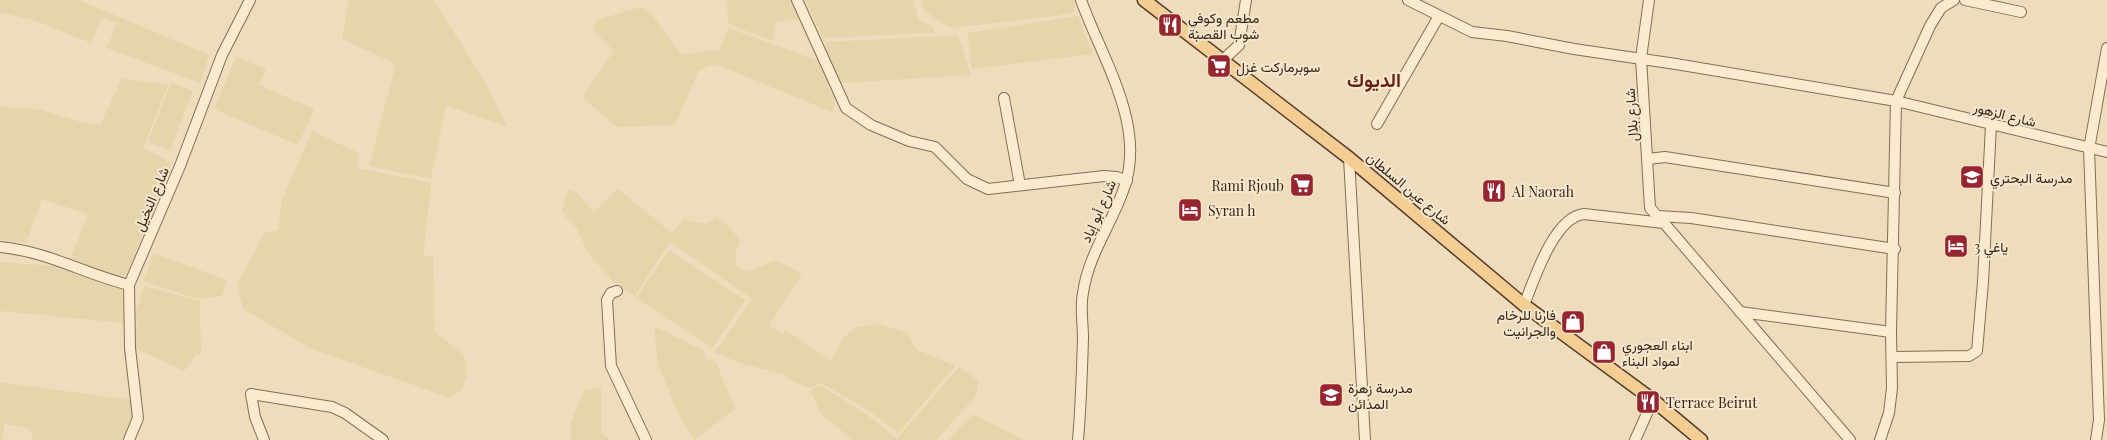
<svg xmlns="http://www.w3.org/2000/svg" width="2107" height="440" viewBox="0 0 2107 440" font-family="'Playfair Display',Vazirmatn,serif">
<rect width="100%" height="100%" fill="#eedcbd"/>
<!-- farmland -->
<g fill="#e4d6aa">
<path d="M0 0H79L209 55 200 83 107 48 117 23 101 18 91 43 36 21 0 12Z"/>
<path d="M349 0H433L484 80 507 127 446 105 431 179 369 166 396 64 342 39Z"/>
<path d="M727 0H793L801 20 776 21 773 41 728 24Z"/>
<path d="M806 0H913L919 20 933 27 935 33 822 38Z"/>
<path d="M921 0H1074L1075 11 1056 16 950 28 924 11Z"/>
<path d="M641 7 650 12 681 54 720 50 728 28 819 61 826 42 958 35 971 75 826 84 836 98 832 112 715 64 699 70 675 125 617 127 582 97 614 51 593 30 596 20Z"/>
<path d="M1078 16 1093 54 972 69 967 33Z"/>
<path d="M236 57 266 69 259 85 314 109 298 145 214 109Z"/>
<path d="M122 78 168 85 143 148 172 163 128 271 124 275 113 277 71 258 88 214 42 199 26 243 0 240V107L38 109 81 122 100 125Z"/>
<path d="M171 82 193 91 170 151 148 142Z"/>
<path d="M312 131 359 153 357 168 431 183 424 249V255L433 257 435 332 464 355 466 363 467 376 462 390 450 398 312 349 243 309 237 284 265 233 278 230 282 200Z"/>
<path d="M618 189 672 233 684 219 706 224 716 218 730 227 740 241 735 254 737 266 748 272 775 260 802 274 769 326 782 333 786 330 831 361 843 338 855 328 876 323 908 333 916 349 955 366 898 433 868 410 821 383 810 388 791 381 783 374 739 363 715 352 752 299 670 242 635 296 613 281 589 255 576 227 565 216 562 209 568 190 576 192 594 212Z"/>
<path d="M669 250 745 300 712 348 636 298Z"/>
<path d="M153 253 227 280 222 296 198 299 144 281Z"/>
<path d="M0 262 70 267 122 286 123 323 0 311Z"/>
<path d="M144 286 200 301 201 356 197 354 184 371 135 348 134 335 138 324 133 321Z"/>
<path d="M654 326 704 351 705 359 715 360 735 409 694 440 677 411 658 364Z"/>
<path d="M959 367 978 380 976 396 936 440H853L821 414 810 390 820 385 866 414 897 439Z"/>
<path d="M0 382 130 400 132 402V418L123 440H33L30 429 5 424 2 439 4 440H0Z"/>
<path d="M601 387V433L610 440H571V422L585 390Z"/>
<path d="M973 414 1025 440H949Z"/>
</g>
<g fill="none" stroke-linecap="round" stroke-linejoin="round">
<defs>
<g id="minor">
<path d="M797 0 846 108 871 125 909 141 935 147 967 179 988 189 1104 176 1117 177 1127 181"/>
<path d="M1408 0 1472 32 1507 36 1574 49 1676 64 1896 101 2107 152"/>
<path d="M1649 0 1641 58 1650 208 1662 221"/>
<path d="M1965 0 2021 12"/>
<path d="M1223 60 1239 45 1246 0"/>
<path d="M1004 98 1020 185"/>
<path d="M1377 124 1439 16"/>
<path d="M1349 158 1365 440"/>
<path d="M1648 159 1665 157 1895 193"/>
<path d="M1658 216 1691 218 1895 249"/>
<path d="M0 247C46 251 85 274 129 285L180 166 222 55 250 0"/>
<path d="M129 285 130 348 138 418 129 440"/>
<path d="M617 291 611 293 607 300 611 366 646 440"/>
<path d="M1524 305C1534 280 1554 217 1584 214L1664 223 1850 440"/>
<path d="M1740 312 1891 332"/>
<path d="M1892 357 1969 356 1977 351 1983 282 1991 125"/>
<path d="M264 440 255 417 251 394 332 407 345 413 383 440"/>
<path d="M1078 440C1081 406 1082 372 1083 338 1083 323 1080 307 1083 293 1088 256 1111 225 1123 191 1148 127 1102 59 1081 0"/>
<path d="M1635 440 1653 400"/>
<path d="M1880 440 1889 413 1892 388 1891 332 1896 101 1930 26 1941 8 1954 0"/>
<path d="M2096 440 2099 420 2089 149 2107 48"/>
</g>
<path id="major" d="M1144 0 1349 158 1524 305 1653 400 1701 440"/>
</defs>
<!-- minor casing -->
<use href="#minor" stroke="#866c56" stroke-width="12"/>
<!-- major casing -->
<use href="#major" stroke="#543a2b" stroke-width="15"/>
<!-- minor -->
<use href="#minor" stroke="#f9ead0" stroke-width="10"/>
<!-- major -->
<use href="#major" stroke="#f4cd92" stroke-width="12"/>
</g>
<!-- icons -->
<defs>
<symbol id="restaurant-square" viewBox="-11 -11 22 22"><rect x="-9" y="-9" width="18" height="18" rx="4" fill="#96252f" stroke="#f6e6cc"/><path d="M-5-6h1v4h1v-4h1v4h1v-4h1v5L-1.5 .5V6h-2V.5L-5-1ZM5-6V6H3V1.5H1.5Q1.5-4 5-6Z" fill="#fff"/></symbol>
<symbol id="supermarket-square" viewBox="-11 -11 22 22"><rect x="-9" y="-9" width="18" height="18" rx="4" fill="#96252f" stroke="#f6e6cc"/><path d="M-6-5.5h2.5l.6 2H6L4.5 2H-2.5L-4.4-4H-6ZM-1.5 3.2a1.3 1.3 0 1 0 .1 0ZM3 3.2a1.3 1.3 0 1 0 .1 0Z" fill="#fff"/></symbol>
<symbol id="school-square" viewBox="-11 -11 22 22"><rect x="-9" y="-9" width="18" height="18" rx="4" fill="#96252f" stroke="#f6e6cc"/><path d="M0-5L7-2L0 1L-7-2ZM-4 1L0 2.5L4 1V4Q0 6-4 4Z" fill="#fff"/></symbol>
<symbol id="hotel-square" viewBox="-11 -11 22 22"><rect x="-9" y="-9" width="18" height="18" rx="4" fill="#96252f" stroke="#f6e6cc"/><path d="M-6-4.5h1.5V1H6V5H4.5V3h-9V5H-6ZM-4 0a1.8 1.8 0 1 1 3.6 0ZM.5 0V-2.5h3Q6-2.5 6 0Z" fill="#fff"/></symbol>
<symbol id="shop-square" viewBox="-11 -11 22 22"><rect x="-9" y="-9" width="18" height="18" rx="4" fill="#96252f" stroke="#f6e6cc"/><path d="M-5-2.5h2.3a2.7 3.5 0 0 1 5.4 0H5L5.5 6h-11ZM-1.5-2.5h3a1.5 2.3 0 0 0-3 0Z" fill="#fff"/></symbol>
</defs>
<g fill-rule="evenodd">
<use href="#restaurant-square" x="1156" y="11" width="28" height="28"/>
<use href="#supermarket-square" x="1205" y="52" width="28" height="28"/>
<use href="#school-square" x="1958" y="163" width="28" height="28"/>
<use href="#supermarket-square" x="1288" y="171" width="28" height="28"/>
<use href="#restaurant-square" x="1480" y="177" width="28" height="28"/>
<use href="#hotel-square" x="1176" y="196" width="28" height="28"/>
<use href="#hotel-square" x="1942" y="232" width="28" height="28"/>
<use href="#shop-square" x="1559" y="308" width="28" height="28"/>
<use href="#shop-square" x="1590" y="338" width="28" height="28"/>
<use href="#school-square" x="1317" y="381" width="28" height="28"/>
<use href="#restaurant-square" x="1634" y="388" width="28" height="28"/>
</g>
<g text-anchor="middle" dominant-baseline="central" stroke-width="4" stroke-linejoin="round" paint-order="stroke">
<!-- poi labels -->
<g font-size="14" fill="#35251b" stroke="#f6e6cc" text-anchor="start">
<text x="1188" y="17">مطعم وكوفي<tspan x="1188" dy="16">شوب القصبة</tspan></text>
<text x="1236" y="66">سوبرماركت غزل</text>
<text x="1990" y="177">مدرسة البحتري</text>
<text x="1284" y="185" text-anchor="end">Rami Rjoub</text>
<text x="1512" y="191">Al Naorah</text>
<text x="1208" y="210">Syran h</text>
<text x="1974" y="246">ياغي 3</text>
<text x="1556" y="314" text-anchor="end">فارنا للرخام<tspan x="1556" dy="16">والجرانيت</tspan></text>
<text x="1622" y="344">ابناء العجوري<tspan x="1622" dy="16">لمواد البناء</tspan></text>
<text x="1348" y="387">مدرسة زهرة<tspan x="1348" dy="16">المدائن</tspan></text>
<text x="1666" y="402">Terrace Beirut</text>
</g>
<!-- street labels -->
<g font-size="14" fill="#35251b" stroke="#f6e6cc">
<text transform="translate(2005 114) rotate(14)">شارع الزهور</text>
<text transform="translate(1631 115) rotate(-94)">شارع بلال</text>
<text transform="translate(1409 188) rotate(40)">شارع عين السلطان</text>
<text transform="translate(151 199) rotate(-67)">شارع النخيل</text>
<text transform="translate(1098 211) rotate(-66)">شارع أبو إياد</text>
</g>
<!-- district labels -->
<g font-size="19" font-weight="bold" fill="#632319" stroke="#f6e6cc">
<text x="1374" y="79">الديوك</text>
</g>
</g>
</svg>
